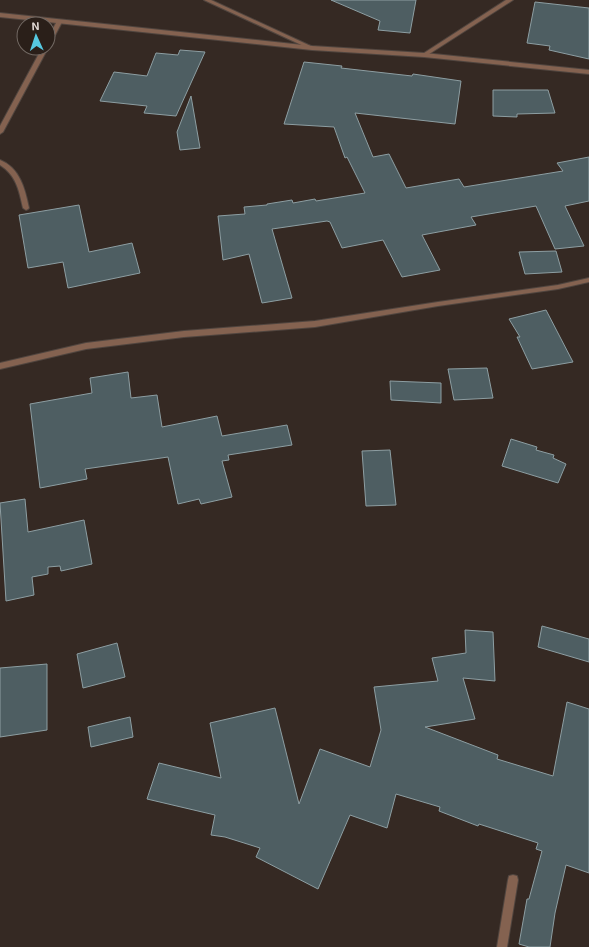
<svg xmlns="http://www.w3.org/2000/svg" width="589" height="947" viewBox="0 0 589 947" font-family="'Exo 2',sans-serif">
<rect width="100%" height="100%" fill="#352923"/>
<!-- building -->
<g fill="#4e5e62" stroke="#8d9ea2">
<path d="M331 0H416L410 33 378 30 380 21Z"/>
<path d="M535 2 589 8V59L549 50 550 46 527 43Z"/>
<path d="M180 50 205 52 176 116 144 113 147 106 100 101 114 72 147 76 156 53 178 55Z"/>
<path d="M304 62 342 66 341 68 412 76 413 74 461 81 455 124 355 113 373 157 389 154 406 188 459 179 464 187 563 171 557 163 589 157V201L565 206 584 246 555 249 536 206 471 217 476 225 422 235 440 270 402 277 383 240 342 248 330 222 327 221 272 229 292 298 262 303 249 254 223 260 218 216 245 214 244 207 267 205V204L292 200 293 203 315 199 316 201 365 193 347 157 345 158 334 127 284 124Z"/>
<path d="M493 90H548L555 113 517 114V117L493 116Z"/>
<path d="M191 96 200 148 180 150 177 132Z"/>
<path d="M79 205 89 252 132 243 140 273 68 288 63 262 28 268 19 215Z"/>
<path d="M556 251 562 272 525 274 519 252Z"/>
<path d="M546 310 573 362 532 369 517 337H520L509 319Z"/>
<path d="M487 368 493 398 454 400 448 369Z"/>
<path d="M128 372 131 398 157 395 162 427 217 416 222 436 287 425 292 445 228 455 229 460 222 461 232 497 201 504 199 499 178 504 168 457 85 469 87 479 40 488 30 404 92 393 90 378Z"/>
<path d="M390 381 441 383V403L391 400Z"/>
<path d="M511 439 537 447 536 450 554 455 553 458 566 464 558 483 502 466Z"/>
<path d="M390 450 396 505 366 506 362 451Z"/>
<path d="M25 499 28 532 84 520 92 564 61 571 60 566 48 567V574L32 577 34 595 6 601 0 503Z"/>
<path d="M542 626 589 639V662L538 647Z"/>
<path d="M465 630 493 632 495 681 463 678 475 719 425 727 498 755 497 759 553 776 567 702 589 709V873L566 865 555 913 550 947H529L519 944 527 899H529L542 851 536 849 538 843 479 824 478 826 439 811 440 807 396 794 387 828 350 815 318 889 256 857 260 848 225 837 211 835 215 815 147 799 159 763 221 778 210 723 275 708 299 804 320 749 370 767 381 730 374 687 438 681 432 658 466 653Z"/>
<path d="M117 643 125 677 83 688 77 654Z"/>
<path d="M47 664V730L0 737V668Z"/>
<path d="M130 717 133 737 91 747 88 727Z"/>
</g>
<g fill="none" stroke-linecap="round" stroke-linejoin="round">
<defs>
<g id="minor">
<path d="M204 0H211L315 48 310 49Z"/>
<path d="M506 0H513L426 56 421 55Z"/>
<path d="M57 21 62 22 51 43 48 45V38Z"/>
<path d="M42 48H48L3 132 0 134V126Z"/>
<path d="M0 160C20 168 25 189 29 208L28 209 26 210 23 208C19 190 16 175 0 165Z"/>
<path d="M589 278V282L558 289 438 306 315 327 184 337 86 349 0 369V363L86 343 184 331 315 321 438 302 558 285Z"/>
<path d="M513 875 517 876 518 880 507 947H497L508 880 509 876Z"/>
</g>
<path id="tertiary" d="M0 13 312 46 424 53 589 70V74L424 57 312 50 0 17Z"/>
</defs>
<!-- minor casing -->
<use href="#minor" stroke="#50453f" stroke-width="2"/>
<!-- tertiary casing -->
<use href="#tertiary" stroke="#50453f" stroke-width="2"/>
<!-- minor -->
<use href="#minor" fill="#846250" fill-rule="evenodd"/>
<!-- tertiary -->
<use href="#tertiary" fill="#846250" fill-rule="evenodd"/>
</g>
<!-- north arrow -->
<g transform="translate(36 36) rotate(357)"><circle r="19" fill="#2a1f19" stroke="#726963"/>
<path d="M0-3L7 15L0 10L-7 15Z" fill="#56c9e1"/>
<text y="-6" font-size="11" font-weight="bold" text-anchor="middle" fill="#dfd7d3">N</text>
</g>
</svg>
